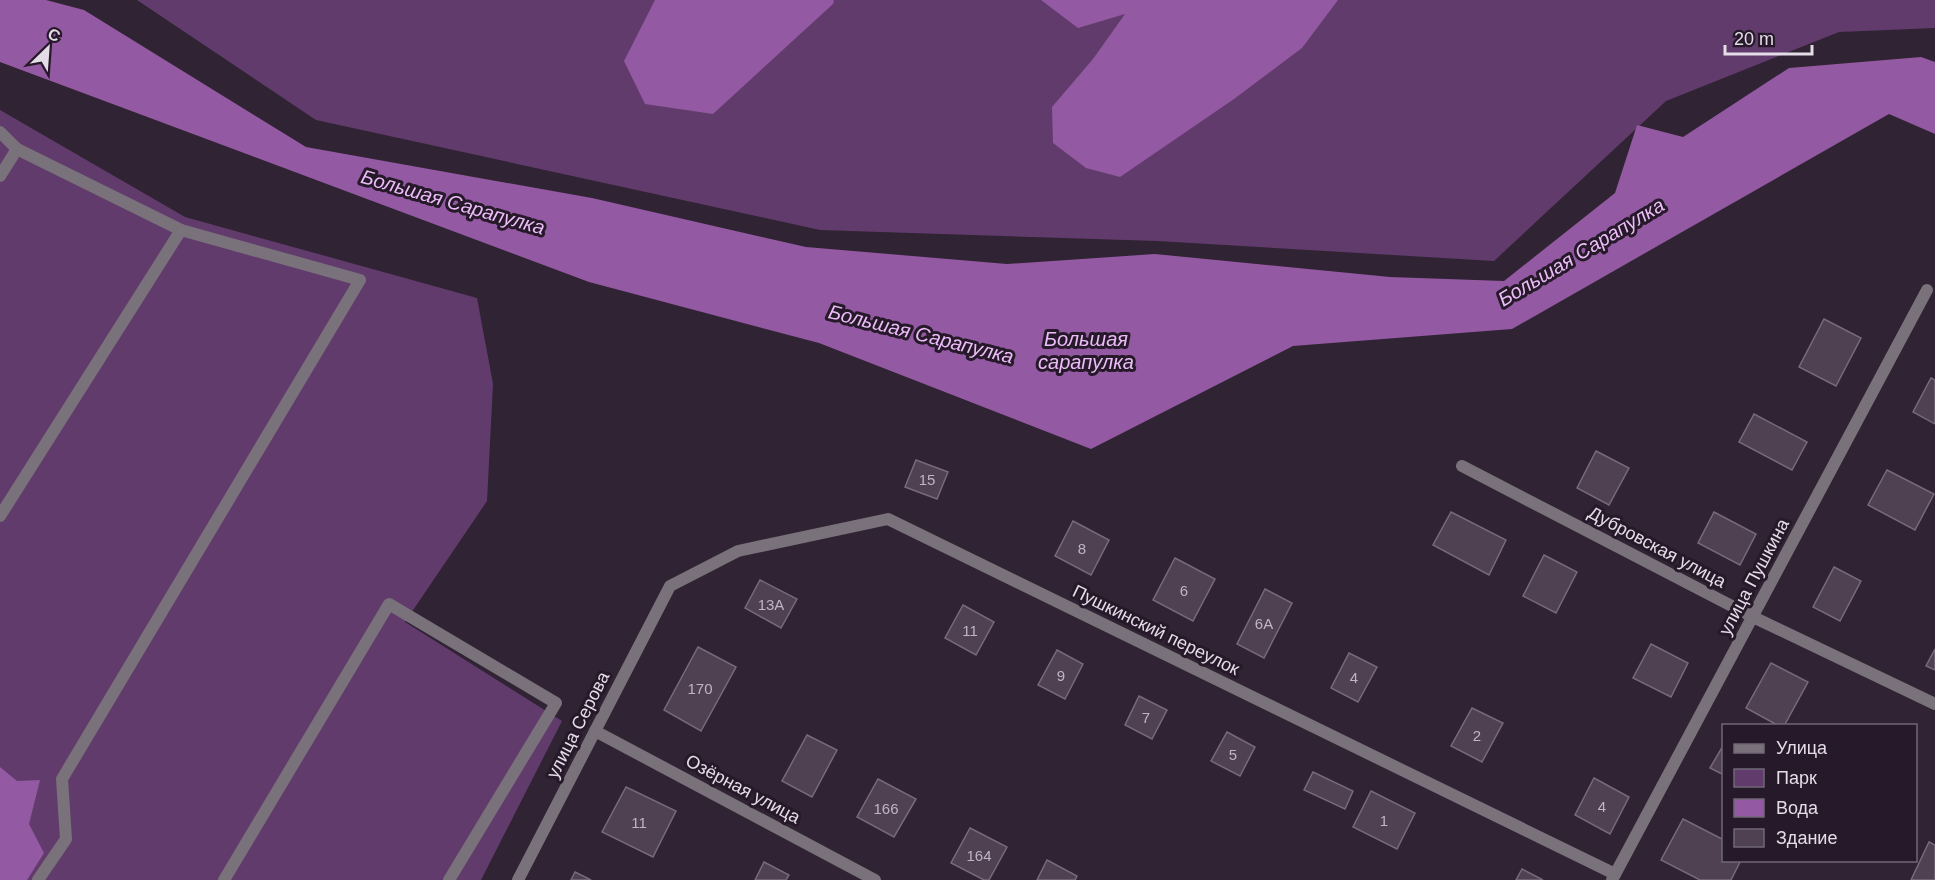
<svg xmlns="http://www.w3.org/2000/svg" width="1935" height="880" viewBox="0 0 1935 880" font-family="Arial,sans-serif">
<rect width="100%" height="100%" fill="#302333"/>
<!-- green -->
<g fill="#623b6d">
<path d="M137 0H1935V28L1839 32 1666 101 1494 261 1157 241 820 230 316 120Z"/>
<path d="M0 110 185 217 477 298 493 384 487 501 405 622 562 721 481 880H0Z"/>
</g>
<!-- water -->
<g fill="#9359a2">
<path d="M0 0H46L84 10 306 147 592 198 806 247 1007 264 1155 254 1390 277 1504 281 1615 193 1637 125 1683 137 1789 68 1921 57 1935 62V134L1889 114 1512 329 1293 346 1091 449 819 343 589 282 0 62Z"/>
<path d="M655 0H834L833 4 713 114 645 104 624 61Z"/>
<path d="M1041 0H1338L1302 48 1234 99 1120 177 1086 168 1053 143 1052 107 1093 59 1125 14 1078 28Z"/>
<path d="M0 767 17 781 40 780 29 824 44 853 27 880H0Z"/>
</g>
<!-- building -->
<g fill="#4f4052" stroke="#78697c" stroke-width="1.5">
<path d="M1824 319 1861 338 1836 386 1799 367Z"/>
<path d="M1931 378 1935 380V424L1913 412Z"/>
<path d="M1754 414 1807 442 1792 470 1739 442Z"/>
<path d="M1596 451 1629 468 1609 505 1577 488Z"/>
<path d="M916 460 948 472 937 499 905 487Z"/>
<path d="M1887 470 1934 494 1915 530 1868 505Z"/>
<path d="M1451 512 1506 540 1489 575 1433 545Z"/>
<path d="M1714 512 1756 534 1740 565 1698 543Z"/>
<path d="M1073 521 1109 540 1091 575 1055 556Z"/>
<path d="M1544 555 1577 572 1556 613 1523 596Z"/>
<path d="M1175 558 1215 579 1193 621 1153 600Z"/>
<path d="M1834 567 1861 581 1840 621 1813 607Z"/>
<path d="M760 580 797 599 781 628 745 608Z"/>
<path d="M1265 589 1292 603 1264 658 1237 644Z"/>
<path d="M963 605 994 622 976 655 945 638Z"/>
<path d="M1651 644 1688 663 1671 697 1633 678Z"/>
<path d="M698 647 736 667 701 731 664 710Z"/>
<path d="M1935 649V670L1926 666Z"/>
<path d="M1057 650 1083 664 1065 699 1038 685Z"/>
<path d="M1349 653 1377 667 1358 702 1331 688Z"/>
<path d="M1771 663 1808 682 1784 726H1779L1746 708Z"/>
<path d="M1139 696 1167 710 1152 739 1125 725Z"/>
<path d="M1472 708 1503 723 1482 762 1451 746Z"/>
<path d="M1227 732 1255 747 1240 776 1211 761Z"/>
<path d="M807 735 837 750 812 797 782 781Z"/>
<path d="M1724 744V775L1710 768Z"/>
<path d="M1313 772 1353 791 1345 809 1304 790Z"/>
<path d="M1594 778 1629 797 1610 834 1575 815Z"/>
<path d="M878 779 916 799 894 837 857 817Z"/>
<path d="M626 787 676 811 653 857 602 832Z"/>
<path d="M1371 791 1415 813 1397 849 1353 827Z"/>
<path d="M1683 819 1724 840V860H1741L1731 880H1700L1661 860Z"/>
<path d="M970 828 1007 847 989 880H984L951 863Z"/>
<path d="M1929 842 1935 845V880H1911Z"/>
<path d="M1047 860 1077 876 1075 880H1037Z"/>
<path d="M764 862 789 875 786 880H755Z"/>
<path d="M1522 869 1543 880H1516Z"/>
<path d="M575 872 591 880H571Z"/>
</g>
<g fill="none" stroke-linecap="round" stroke-linejoin="round">
<!-- service -->
<g stroke="#79727a" stroke-width="12">
<path d="M0 132 17 149 0 176"/>
<path d="M17 149 181 230 360 280 62 779 66 839 38 880"/>
<path d="M0 516 181 230"/>
<path d="M224 880 389 604 556 703 449 880"/>
</g>
<!-- minor -->
<g stroke="#79727a" stroke-width="12">
<path d="M1462 466 1753 617 1935 704"/>
<path d="M595 731 875 880"/>
<path d="M518 880 670 586 738 551 888 519 1615 874"/>
<path d="M1612 880 1927 290"/>
</g>
</g>
<g text-anchor="middle" dominant-baseline="central" stroke-width="6" stroke-linejoin="round" paint-order="stroke">
<!-- number labels -->
<g font-size="15" fill="#bfb5c2">
<text x="927" y="479">15</text>
<text x="1082" y="548">8</text>
<text x="1184" y="590">6</text>
<text x="771" y="604">13А</text>
<text x="1264" y="623">6А</text>
<text x="970" y="630">11</text>
<text x="1061" y="675">9</text>
<text x="1354" y="677">4</text>
<text x="700" y="688">170</text>
<text x="1146" y="717">7</text>
<text x="1477" y="735">2</text>
<text x="1233" y="754">5</text>
<text x="1602" y="806">4</text>
<text x="886" y="808">166</text>
<text x="1384" y="820">1</text>
<text x="639" y="822">11</text>
<text x="979" y="855">164</text>
</g>
<!-- street labels -->
<g font-size="18" fill="#e4dce7" stroke="#261929">
<text transform="translate(1657 547) rotate(28)">Дубровская улица</text>
<text transform="translate(1754 577) rotate(-62)">улица Пушкина</text>
<text transform="translate(1156 630) rotate(26)">Пушкинский переулок</text>
<text transform="translate(578 725) rotate(-63)">улица Серова</text>
<text transform="translate(743 789) rotate(28)">Озёрная улица</text>
</g>
<!-- water labels -->
<g font-size="20" font-style="italic" fill="#ebbcf7" stroke="#261929">
<text transform="translate(453 202) rotate(16)">Большая Сарапулка</text>
<text transform="translate(1581 252) rotate(-31)">Большая Сарапулка</text>
<text transform="translate(921 334) rotate(14)">Большая Сарапулка</text>
<text x="1086" y="339">Большая<tspan x="1086" dy="23">сарапулка</tspan></text>
</g>
</g>
<!-- legend -->
<rect x="1722" y="724" width="195" height="138" fill="#261929" stroke="#726775" stroke-width="1.5"/>
<rect x="1734" y="744" width="30" height="9" fill="#79727a" stroke="#726775" stroke-width="1.5"/>
<text x="1776" y="754" font-size="18" fill="#e4dce7">Улица</text>
<rect x="1734" y="769" width="30" height="18" fill="#623b6d" stroke="#726775" stroke-width="1.5"/>
<text x="1776" y="784" font-size="18" fill="#e4dce7">Парк</text>
<rect x="1734" y="799" width="30" height="18" fill="#9359a2" stroke="#726775" stroke-width="1.5"/>
<text x="1776" y="814" font-size="18" fill="#e4dce7">Вода</text>
<rect x="1734" y="829" width="30" height="18" fill="#4f4052" stroke="#726775" stroke-width="1.5"/>
<text x="1776" y="844" font-size="18" fill="#e4dce7">Здание</text>
<!-- north arrow -->
<g transform="translate(48 48) rotate(25)" stroke="#261929" stroke-width="4.5" paint-order="stroke">
<path d="M0-4.5L10 22L0 15L-10 22Z" fill="#e4dce7"/>
<text y="-9" font-size="16" font-weight="bold" text-anchor="middle" fill="#e4dce7">С</text>
</g>
<!-- scale -->
<path d="M1725 45v9h87v-9" fill="none" stroke="#e4dce7" stroke-width="3"/>
<text x="1734" y="45" font-size="18" fill="#e4dce7" stroke="#261929" stroke-width="4.5" paint-order="stroke">20 m</text>
</svg>
